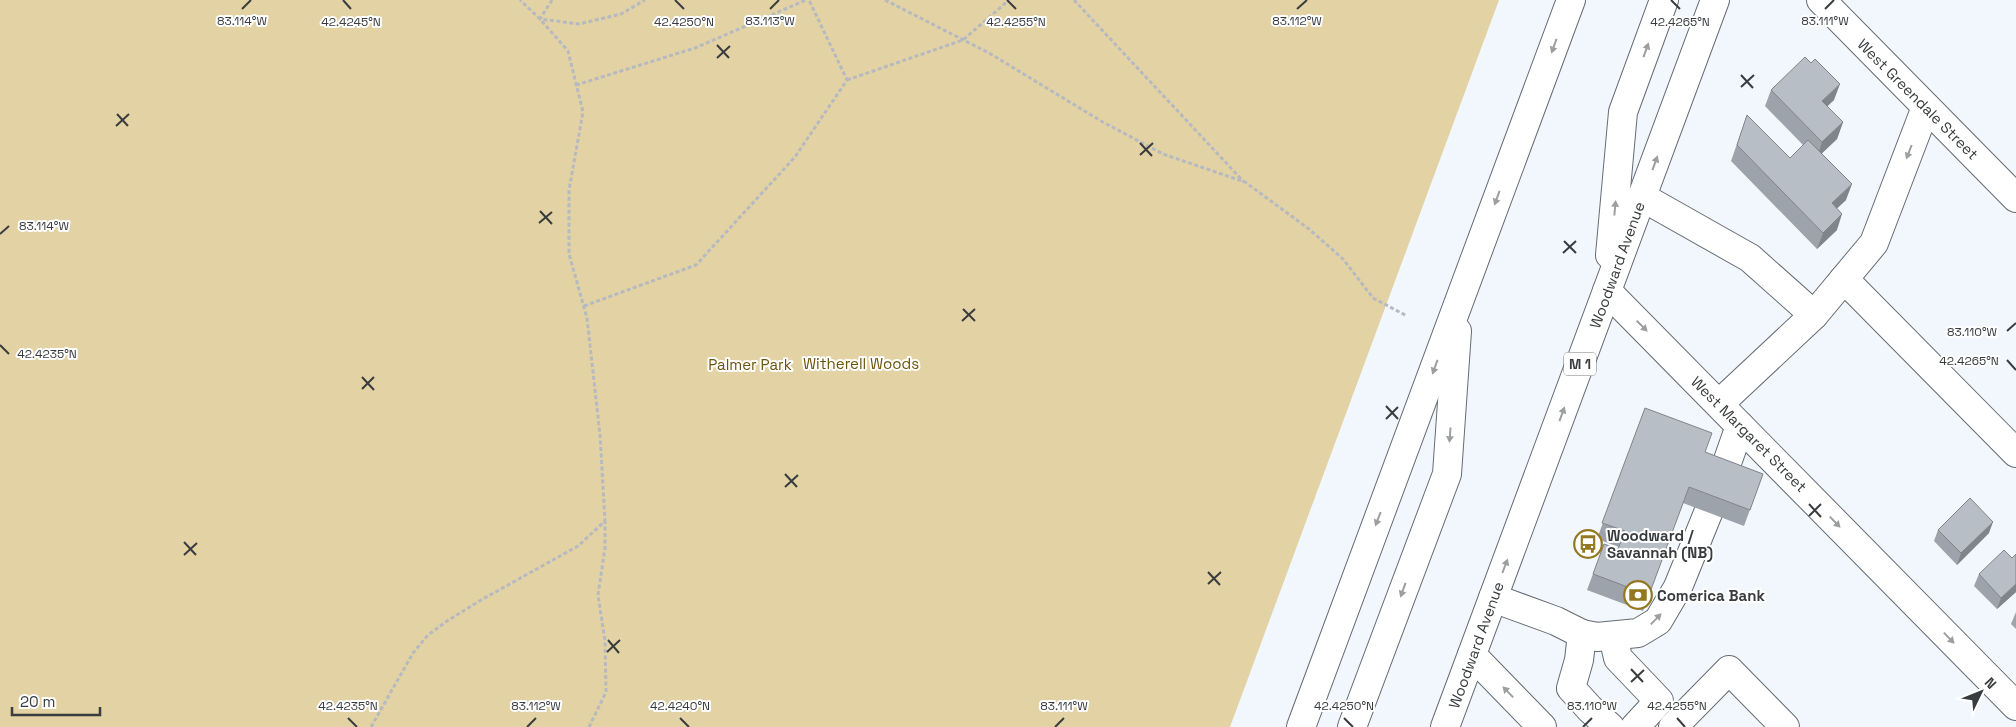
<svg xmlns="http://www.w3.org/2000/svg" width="2016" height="727" viewBox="0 0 2016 727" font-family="'Space Grotesk',sans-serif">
<rect width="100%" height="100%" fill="#f2f7fe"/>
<!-- green -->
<path fill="#e3d2a3" d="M0 0H1499L1230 727H0Z"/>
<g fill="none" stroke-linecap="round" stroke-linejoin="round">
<defs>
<g id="minor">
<path d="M1821 0 2016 198"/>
<path d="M1642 197 1750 258 1814 315"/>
<path d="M1844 279 2016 453"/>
<path d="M1607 291 2016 706"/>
<path d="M1719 404 1814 315 1874 243 1926 107"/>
<path d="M1722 477 1740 426"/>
<path d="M1493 598 1556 621 1582 634 1597 637 1638 633 1658 621 1678 587 1708 513"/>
<path d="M1582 634 1579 660 1571 688 1590 709 1610 727"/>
<path d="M1613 636 1618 658 1659 701 1635 727"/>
<path d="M1472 655 1542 727"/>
<path d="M1673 727 1729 670 1785 727"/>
</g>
<g id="major">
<path d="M1610 255 1623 112 1664 0"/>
<path d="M1301 727 1571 0"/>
<path d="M1352 727 1447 474 1457 331"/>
<path d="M1445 727 1715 0"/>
</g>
</defs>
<!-- minor casing -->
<use href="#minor" stroke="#656b72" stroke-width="30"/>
<!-- major casing -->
<use href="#major" stroke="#656b72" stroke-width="30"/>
<!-- path -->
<g stroke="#b6bac0" stroke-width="3" stroke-dasharray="4 2.5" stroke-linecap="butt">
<path d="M552 0 540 19 579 24 621 14 645 0"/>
<path d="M885 0 989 53 1101 121 1163 154 1245 182 1309 229 1343 259 1373 298 1407 316"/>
<path d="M1074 0 1244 182"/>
<path d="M847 80 963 40 1009 0"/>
<path d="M576 85 695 48 806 0"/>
<path d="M584 306 696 265 795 157 847 80 809 0"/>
<path d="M371 727 413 653 428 635 447 621 481 600 578 546 605 521 600 435 587 318 569 254V190L583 112 568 51 540 19 520 0"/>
<path d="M589 727 606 692 605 641 598 595 605 548V521"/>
</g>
<!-- minor -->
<use href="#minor" stroke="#fff" stroke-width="28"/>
<!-- major -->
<use href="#major" stroke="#fff" stroke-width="28"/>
</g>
<!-- wall -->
<g fill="#9da3aa">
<path d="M1771 90 1834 100 1827 106 1843 122 1837 139 1822 153 1846 200 1837 208V230L1817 249 1731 161 1747 115 1790 158 1803 145 1765 106Z"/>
<path d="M1645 408 1705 452 1763 474 1744 526 1683 503 1643 611 1587 590 1604 544 1618 549 1619 547 1597 539Z"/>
<path d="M1938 530 1989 533 1957 565 1934 541Z"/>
<path d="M2016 554V592L1997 609 1974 586 1979 574 2012 558Z"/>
<path d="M2016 612V629L2011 624Z"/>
</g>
<!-- shaded-wall -->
<g fill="#80858b">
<path d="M1840 84 1834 100 1816 117 1822 101Z"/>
<path d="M1843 122 1837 139 1817 158 1822 142Z"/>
<path d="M1852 184 1846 200 1826 219 1832 203Z"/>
<path d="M1842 214 1837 230 1817 249 1823 233Z"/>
<path d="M1993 522 1989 533 1957 565 1961 553Z"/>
<path d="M2016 584V592L1997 609 2001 598Z"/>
</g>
<!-- building -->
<g fill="#b7bec6" stroke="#80858b">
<path d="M1805 57 1811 63 1815 59 1840 84 1822 101 1843 122 1822 142 1771 90Z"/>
<path d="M1747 115 1790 158 1808 140 1852 184 1832 203 1842 214 1823 233 1737 145Z"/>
<path d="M1645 408 1712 433 1705 452 1763 474 1750 510 1689 487 1649 595 1593 574 1604 544 1618 549 1625 531 1602 523Z"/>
<path d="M1970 498 1993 522 1961 553 1938 530Z"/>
<path d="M2004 550 2012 558 2016 554V584L2001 598 1979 574Z"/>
</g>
<!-- one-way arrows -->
<defs><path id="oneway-solid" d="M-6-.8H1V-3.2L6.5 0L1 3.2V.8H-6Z" transform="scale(1.25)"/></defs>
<g fill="#9c9e9f">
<use href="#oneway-solid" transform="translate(1554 46) rotate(110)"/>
<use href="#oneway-solid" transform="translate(1646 50) rotate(-70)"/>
<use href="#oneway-solid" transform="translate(1909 152) rotate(111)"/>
<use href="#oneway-solid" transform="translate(1655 163) rotate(-70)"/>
<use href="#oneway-solid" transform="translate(1497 198) rotate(110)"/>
<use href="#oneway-solid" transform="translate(1615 208) rotate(-85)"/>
<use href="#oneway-solid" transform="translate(1642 326) rotate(45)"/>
<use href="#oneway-solid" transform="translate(1435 367) rotate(110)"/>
<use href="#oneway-solid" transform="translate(1562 414) rotate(-70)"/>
<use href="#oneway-solid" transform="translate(1450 435) rotate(94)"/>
<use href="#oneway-solid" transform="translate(1378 519) rotate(111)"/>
<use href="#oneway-solid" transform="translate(1835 522) rotate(46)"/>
<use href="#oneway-solid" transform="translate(1505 566) rotate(-69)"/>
<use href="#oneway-solid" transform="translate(1403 590) rotate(110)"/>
<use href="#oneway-solid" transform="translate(1656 619) rotate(-46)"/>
<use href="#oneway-solid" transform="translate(1949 638) rotate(46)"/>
<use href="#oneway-solid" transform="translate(1508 692) rotate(-134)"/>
</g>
<!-- ticks -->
<path fill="none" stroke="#393c3f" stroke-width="2" d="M343 0 351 9M675 0 684 9M1007 0 1016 9M1671 0 1680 9M242 9 251 0M770 9 779 0M1297 9 1307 0M1825 9 1834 0M717 45 729 58M717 58 730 46M1741 75 1753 88M1741 87 1754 75M117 114 128 126M116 126 129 114M1140 143 1152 156M1140 155 1153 143M540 211 552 224M539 223 552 212M0 234 9 226M1564 241 1576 253M1563 253 1576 241M963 309 975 321M962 321 975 309M2007 331 2016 323M0 345 9 354M2007 360 2016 370M362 377 374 390M362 389 374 377M1386 406 1398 419M1386 419 1398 407M785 474 797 487M785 487 798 475M1809 504 1821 517M1809 516 1821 504M184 542 196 555M184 555 197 543M1208 572 1220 585M1208 584 1221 572M608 640 619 653M607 652 620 640M1631 669 1643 682M1631 682 1644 670M348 718 357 727M680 718 689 727M1344 718 1353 727M1677 718 1685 727M527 727 536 718M1055 727 1064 718M1583 727 1592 718"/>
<!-- icons -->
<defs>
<symbol id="bus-ring" viewBox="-11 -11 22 22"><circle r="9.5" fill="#fff" stroke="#93781f" stroke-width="1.5"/><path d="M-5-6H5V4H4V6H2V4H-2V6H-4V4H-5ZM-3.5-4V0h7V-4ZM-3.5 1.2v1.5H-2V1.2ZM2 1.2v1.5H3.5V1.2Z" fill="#93781f"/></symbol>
<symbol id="bank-ring" viewBox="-11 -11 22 22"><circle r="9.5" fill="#fff" stroke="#93781f" stroke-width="1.5"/><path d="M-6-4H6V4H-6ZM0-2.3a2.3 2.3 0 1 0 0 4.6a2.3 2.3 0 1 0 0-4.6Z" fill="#93781f"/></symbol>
</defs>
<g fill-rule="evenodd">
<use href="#bus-ring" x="1572" y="528" width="32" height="32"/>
<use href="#bank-ring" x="1622" y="579" width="32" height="32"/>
</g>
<g text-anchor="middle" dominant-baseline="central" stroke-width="4" stroke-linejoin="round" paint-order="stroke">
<!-- shield labels -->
<rect fill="#fff" stroke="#747679" stroke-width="1" x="1564" y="352.5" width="32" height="23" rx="4"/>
<g font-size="14" font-weight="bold" fill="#393c3f">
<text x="1580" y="364">M 1</text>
</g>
<!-- street labels -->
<g font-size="15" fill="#393c3f" stroke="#fff">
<text transform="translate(1918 99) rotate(45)">West Greendale Street</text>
<text transform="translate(1617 265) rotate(-70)">Woodward Avenue</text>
<text transform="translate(1749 434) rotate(45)">West Margaret Street</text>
<text transform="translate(1476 645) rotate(-70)">Woodward Avenue</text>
</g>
<!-- park labels -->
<g font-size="15" fill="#6a540a" stroke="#fff">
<text x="861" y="363">Witherell Woods</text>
<text x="750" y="364">Palmer Park</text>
</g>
<!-- poi labels -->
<g font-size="15" font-weight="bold" fill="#393c3f" stroke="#fff" text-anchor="start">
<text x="1607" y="535">Woodward /<tspan x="1607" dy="17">Savannah (NB)</tspan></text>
<text x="1657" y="595">Comerica Bank</text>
</g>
</g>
<g font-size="12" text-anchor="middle" fill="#393c3f" stroke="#fff" stroke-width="4" stroke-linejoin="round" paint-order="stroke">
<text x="242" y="25">83.114°W</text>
<text x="770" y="25">83.113°W</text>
<text x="1297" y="25">83.112°W</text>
<text x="1825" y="25">83.111°W</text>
<text x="684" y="26">42.4250°N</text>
<text x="351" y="26">42.4245°N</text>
<text x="1016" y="26">42.4255°N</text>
<text x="1680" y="26">42.4265°N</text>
<text x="44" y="230">83.114°W</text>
<text x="1972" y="336">83.110°W</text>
<text x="47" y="358">42.4235°N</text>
<text x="1969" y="365">42.4265°N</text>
<text x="348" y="710">42.4235°N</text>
<text x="680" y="710">42.4240°N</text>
<text x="1344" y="710">42.4250°N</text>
<text x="1677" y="710">42.4255°N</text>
<text x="536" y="710">83.112°W</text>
<text x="1064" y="710">83.111°W</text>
<text x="1592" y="710">83.110°W</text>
</g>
<!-- north arrow -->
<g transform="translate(1981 692) rotate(47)" stroke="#ffffff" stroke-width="4" paint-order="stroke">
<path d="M0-4L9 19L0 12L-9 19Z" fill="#393c3f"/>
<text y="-8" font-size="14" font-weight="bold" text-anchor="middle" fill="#393c3f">N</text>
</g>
<!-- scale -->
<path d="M12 707v8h88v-8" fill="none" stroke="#393c3f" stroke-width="2.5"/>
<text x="20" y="707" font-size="15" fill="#393c3f" stroke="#ffffff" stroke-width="4" paint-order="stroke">20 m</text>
</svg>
